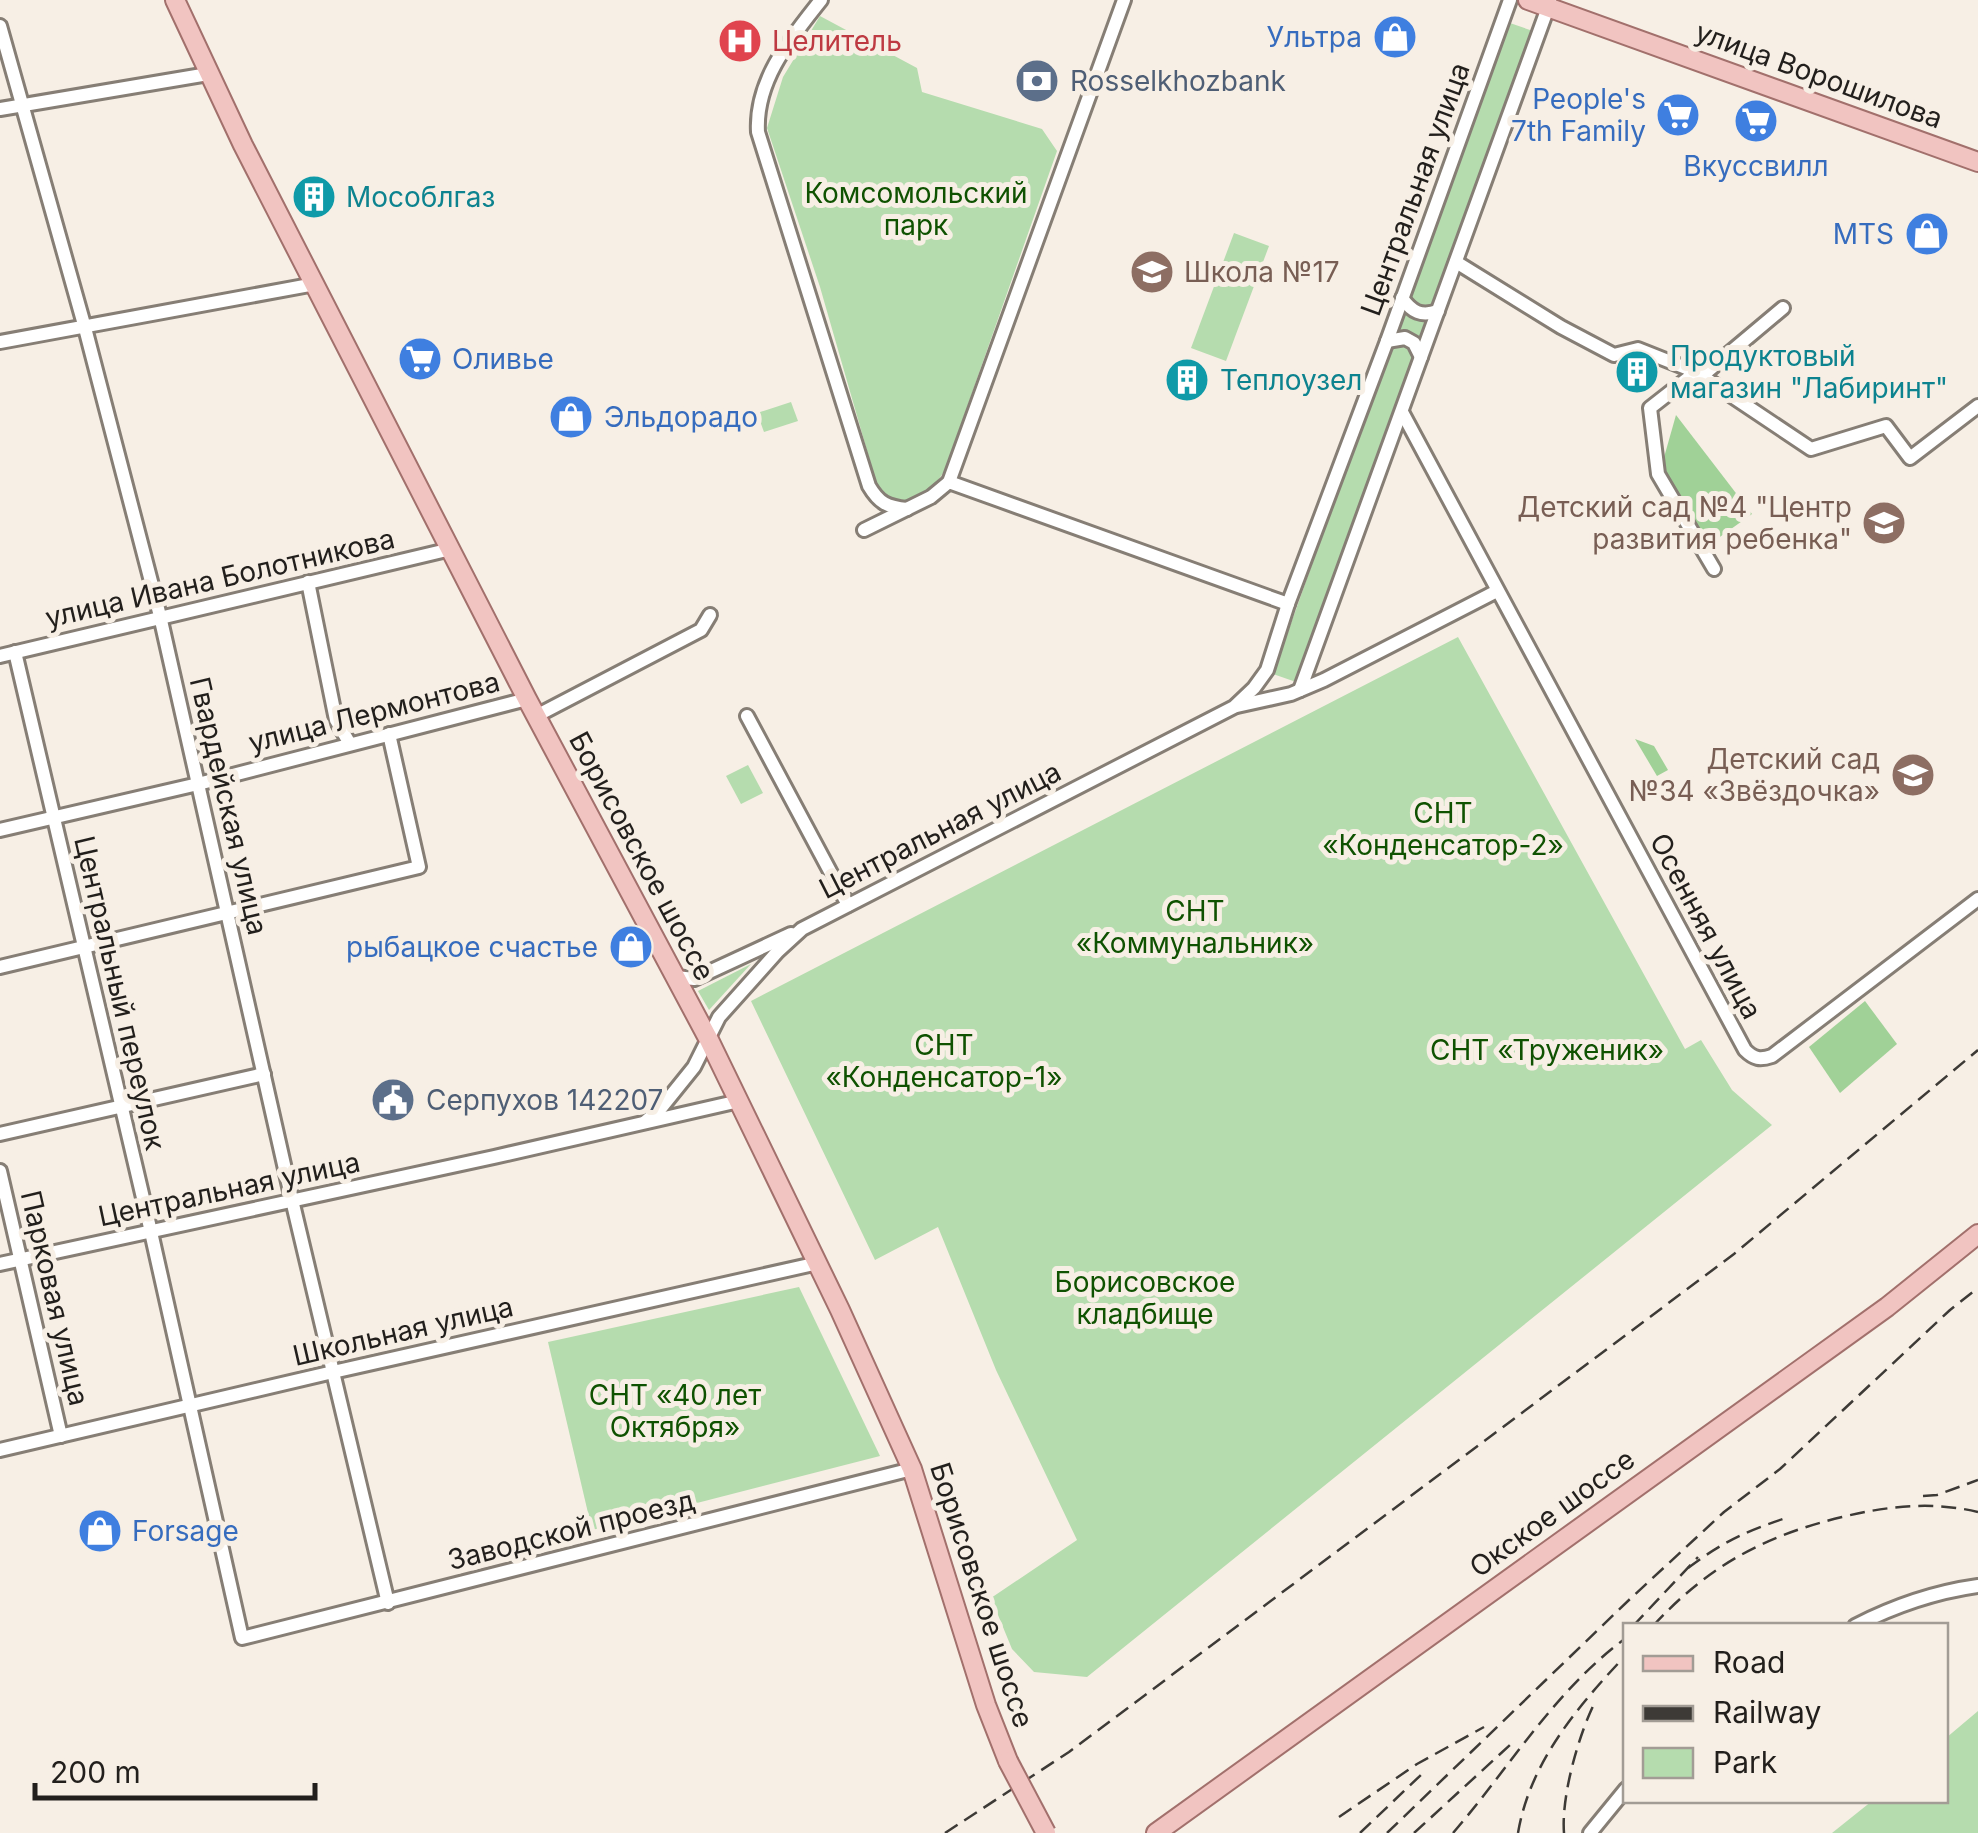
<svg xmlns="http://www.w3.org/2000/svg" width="1978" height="1833" viewBox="0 0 1978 1833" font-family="Inter,sans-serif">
<rect width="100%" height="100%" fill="#f7efe5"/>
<!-- green -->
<g fill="#b5dcae">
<path d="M820 16 917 68 922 92 1042 129 1057 151 945 470C936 486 912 509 891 500 886 497 882 492 878 489L820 287 767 128 783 77Z"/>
<path d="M1507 22 1533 31 1436 303 1430 308 1420 307 1411 301 1409 292Z"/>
<path d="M1234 233 1269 246 1226 361 1191 348Z"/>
<path d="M1404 307 1431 317 1419 345 1401 332 1394 333Z"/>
<path d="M1406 344 1413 350V361L1296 682 1273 674 1389 348Z"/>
<path d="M791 402 798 421 764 432 757 413Z"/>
<path d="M1458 637 1685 1049 1701 1040 1732 1090 1772 1125 1087 1677 1034 1672 1012 1649 991 1598 1077 1540 996 1370 938 1227 875 1260 751 1001Z"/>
<path d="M748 765 763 793 741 804 726 776Z"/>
<path d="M751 964 709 1010 698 991Z"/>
<path d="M799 1287 880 1456 592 1530 548 1342Z"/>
<path d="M1978 1711V1833H1832L1872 1801 1946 1800V1738Z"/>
</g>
<!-- forest -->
<g fill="#a0d197">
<path d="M1676 415 1752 514 1710 544 1661 468Z"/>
<path d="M1635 739 1654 746 1668 770 1657 776Z"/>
<path d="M1865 1001 1897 1044 1840 1093 1809 1047Z"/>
</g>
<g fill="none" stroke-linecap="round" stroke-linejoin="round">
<defs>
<g id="minor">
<path d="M821 0C791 38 755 80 758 132L869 486C879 503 887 507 907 509"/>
<path d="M0 26 85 328 160 616 292 1200 388 1603"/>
<path d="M0 109 208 74"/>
<path d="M1456 262 1561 327 1614 355 1638 349 1696 372 1650 408 1658 474 1714 569"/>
<path d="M1402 298C1412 312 1421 317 1438 311"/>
<path d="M1387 341 1405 338 1414 343 1421 357"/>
<path d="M0 342 315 284"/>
<path d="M1696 372 1811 449 1886 426 1910 458 1978 406"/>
<path d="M1702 376 1783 308"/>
<path d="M1402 412 1745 1050C1754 1059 1760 1060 1772 1056L1978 899"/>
<path d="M949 482 1124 0"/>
<path d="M864 530 931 497 949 482 1288 604"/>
<path d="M308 582 336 720 350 744"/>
<path d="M15 652 151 1232 242 1638 912 1469"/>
<path d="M0 656 451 549"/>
<path d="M1300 690 1550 2"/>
<path d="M1237 706 1291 694 1324 680 1497 591"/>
<path d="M536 716 701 630 710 615"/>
<path d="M747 716 848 905"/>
<path d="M0 830 198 784 527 699"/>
<path d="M0 967 419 867 389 734"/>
<path d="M676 977 694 979 791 934"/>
<path d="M645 1122 661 1108 694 1067 719 1017 778 951 802 929 1234 707 1254 688 1267 670 1288 604 1387 341 1510 0"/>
<path d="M0 1134 264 1074"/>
<path d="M0 1171 61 1436"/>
<path d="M0 1264 494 1157 739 1101"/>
<path d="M0 1450 333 1372 818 1263"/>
<path d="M1855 1626C1894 1606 1935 1592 1978 1586"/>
<path d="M1590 1833 1626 1789"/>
</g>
<g id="major">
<path d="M175 0 243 145 527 699 709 1040 840 1310 912 1469 986 1705 1008 1761"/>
<path d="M1528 0 1978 162"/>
<path d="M1156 1833 1887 1307 1978 1234"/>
</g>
</defs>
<!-- minor casing -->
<use href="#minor" stroke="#867e75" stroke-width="18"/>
<!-- major casing -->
<use href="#major" stroke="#a2706c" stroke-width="22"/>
<!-- minor -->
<use href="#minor" stroke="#fff" stroke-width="12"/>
<!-- major -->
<use href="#major" stroke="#f1c4c1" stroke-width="18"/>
<!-- rail -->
<g stroke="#3d3a36" stroke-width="2.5" stroke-dasharray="15 8" stroke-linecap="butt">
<path d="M1923 1496 1937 1495 1978 1480"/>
<path d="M1688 1568C1721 1543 1746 1531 1786 1518"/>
<path d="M1633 1626 1698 1557"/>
<path d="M1653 1626C1708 1566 1764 1536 1842 1517 1888 1506 1932 1501 1978 1512"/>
<path d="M1339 1817 1417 1764 1484 1727"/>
<path d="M945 1833 1069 1752 1734 1254 1978 1050"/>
<path d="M1360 1833 1424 1772"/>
<path d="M1387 1833 1630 1599 1724 1512 1780 1469 1950 1310 1978 1288"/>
<path d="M1414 1833 1510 1745"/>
<path d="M1453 1833C1510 1767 1555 1690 1626 1638"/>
<path d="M1518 1833C1530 1762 1578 1706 1626 1655"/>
<path d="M1564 1833C1561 1796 1579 1733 1596 1700"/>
</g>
<defs>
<path id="major-bridge" d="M1008 1761 1046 1833"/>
</defs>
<!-- major-bridge casing -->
<use href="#major-bridge" stroke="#a2706c" stroke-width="22" stroke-linecap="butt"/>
<!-- major-bridge -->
<use href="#major-bridge" stroke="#f1c4c1" stroke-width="18"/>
</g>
<!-- icons -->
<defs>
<symbol id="shop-disc" viewBox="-11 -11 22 22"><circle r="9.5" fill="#3f7fe0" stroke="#f7efe5"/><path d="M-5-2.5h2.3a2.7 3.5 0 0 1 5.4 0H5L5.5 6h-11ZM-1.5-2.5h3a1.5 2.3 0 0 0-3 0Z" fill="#fff"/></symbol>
<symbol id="hospital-disc" viewBox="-11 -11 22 22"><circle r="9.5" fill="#e0444e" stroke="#f7efe5"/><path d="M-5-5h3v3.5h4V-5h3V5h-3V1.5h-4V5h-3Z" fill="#fff"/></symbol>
<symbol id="bank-disc" viewBox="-11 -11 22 22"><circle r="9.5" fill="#5c6f8a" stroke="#f7efe5"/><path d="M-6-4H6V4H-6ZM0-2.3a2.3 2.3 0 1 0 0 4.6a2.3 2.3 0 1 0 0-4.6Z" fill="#fff"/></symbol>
<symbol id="supermarket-disc" viewBox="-11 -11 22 22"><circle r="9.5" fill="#3f7fe0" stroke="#f7efe5"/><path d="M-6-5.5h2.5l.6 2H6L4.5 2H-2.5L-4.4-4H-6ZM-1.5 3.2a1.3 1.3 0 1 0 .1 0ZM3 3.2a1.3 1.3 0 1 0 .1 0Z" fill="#fff"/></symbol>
<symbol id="building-disc" viewBox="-11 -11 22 22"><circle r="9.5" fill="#0f9aa8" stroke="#f7efe5"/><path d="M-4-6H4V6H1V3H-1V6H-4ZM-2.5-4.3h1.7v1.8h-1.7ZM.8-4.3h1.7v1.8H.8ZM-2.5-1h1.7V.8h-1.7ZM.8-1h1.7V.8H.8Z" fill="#fff"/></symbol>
<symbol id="school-disc" viewBox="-11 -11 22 22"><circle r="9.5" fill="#8d6e63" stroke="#f7efe5"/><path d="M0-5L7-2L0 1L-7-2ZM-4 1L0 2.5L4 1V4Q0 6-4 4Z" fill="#fff"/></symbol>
<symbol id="civic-disc" viewBox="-11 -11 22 22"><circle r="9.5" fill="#5c6f8a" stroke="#f7efe5"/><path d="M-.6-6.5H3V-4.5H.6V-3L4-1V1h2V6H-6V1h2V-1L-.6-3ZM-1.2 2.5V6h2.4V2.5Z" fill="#fff"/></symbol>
</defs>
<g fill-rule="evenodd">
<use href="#shop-disc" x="1370" y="12" width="50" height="50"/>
<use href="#hospital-disc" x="715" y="16" width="50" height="50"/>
<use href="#bank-disc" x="1012" y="56" width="50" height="50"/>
<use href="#supermarket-disc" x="1653" y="90" width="50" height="50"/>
<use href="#supermarket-disc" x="1731" y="96" width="50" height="50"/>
<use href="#building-disc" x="289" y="172" width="50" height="50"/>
<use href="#shop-disc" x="1902" y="209" width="50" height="50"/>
<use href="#school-disc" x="1127" y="247" width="50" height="50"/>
<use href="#supermarket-disc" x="395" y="334" width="50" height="50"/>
<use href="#building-disc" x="1612" y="347" width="50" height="50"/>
<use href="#building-disc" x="1162" y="355" width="50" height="50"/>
<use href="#shop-disc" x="546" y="392" width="50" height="50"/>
<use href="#school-disc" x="1859" y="498" width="50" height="50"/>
<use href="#school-disc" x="1888" y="750" width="50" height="50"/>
<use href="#shop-disc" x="606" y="922" width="50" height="50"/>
<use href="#civic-disc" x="368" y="1075" width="50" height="50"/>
<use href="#shop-disc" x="75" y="1506" width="50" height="50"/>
</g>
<g text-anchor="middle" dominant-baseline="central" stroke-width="10" stroke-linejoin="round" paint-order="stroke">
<!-- shop labels -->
<g font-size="28" fill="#366cbe" stroke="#f7efe5" text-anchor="end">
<text x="1362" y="37">Ультра</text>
<text x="1646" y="99">People's<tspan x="1646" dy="32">7th Family</tspan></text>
<text x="1756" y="166" text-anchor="middle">Вкуссвилл</text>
<text x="1894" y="234">MTS</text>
<text x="452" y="359" text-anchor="start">Оливье</text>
<text x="604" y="417" text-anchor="start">Эльдорадо</text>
<text x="598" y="947">рыбацкое счастье</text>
<text x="132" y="1531" text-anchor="start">Forsage</text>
</g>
<!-- health labels -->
<g font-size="28" fill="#be3a42" stroke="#f7efe5" text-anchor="start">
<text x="772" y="41">Целитель</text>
</g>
<!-- street labels -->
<g font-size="28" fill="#221f1c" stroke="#f7efe5">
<text transform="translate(1819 75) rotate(20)">улица Ворошилова</text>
<text transform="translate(1415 189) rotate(-70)">Центральная улица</text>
<text transform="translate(220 578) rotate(-13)">улица Ивана Болотникова</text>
<text transform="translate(374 712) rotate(-14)">улица Лермонтова</text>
<text transform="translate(229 806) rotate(77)">Гвардейская улица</text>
<text transform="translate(940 830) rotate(-27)">Центральная улица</text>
<text transform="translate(642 856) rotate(62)">Борисовское шоссе</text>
<text transform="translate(1706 926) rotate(62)">Осенняя улица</text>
<text transform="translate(120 993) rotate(77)">Центральный переулок</text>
<text transform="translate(229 1189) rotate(-12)">Центральная улица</text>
<text transform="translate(55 1298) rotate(77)">Парковая улица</text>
<text transform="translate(403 1331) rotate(-13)">Школьная улица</text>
<text transform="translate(1552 1513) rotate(-36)">Окское шоссе</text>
<text transform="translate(571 1530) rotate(-14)">Заводской проезд</text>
<text transform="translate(982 1595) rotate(72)">Борисовское шоссе</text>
</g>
<!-- service labels -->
<g font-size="28" fill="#4e5e75" stroke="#f7efe5" text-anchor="start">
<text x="1070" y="81">Rosselkhozbank</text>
<text x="426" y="1100">Серпухов 142207</text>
</g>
<!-- park labels -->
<g font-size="28" fill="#0f5201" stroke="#f7efe5">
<text x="916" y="193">Комсомольский<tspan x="916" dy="32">парк</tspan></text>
<text x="1443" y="813">СНТ<tspan x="1443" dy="32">«Конденсатор-2»</tspan></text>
<text x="1195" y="911">СНТ<tspan x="1195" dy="32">«Коммунальник»</tspan></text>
<text x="944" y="1045">СНТ<tspan x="944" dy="32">«Конденсатор-1»</tspan></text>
<text x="1547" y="1050">СНТ «Труженик»</text>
<text x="1145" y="1282">Борисовское<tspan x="1145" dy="32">кладбище</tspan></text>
<text x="675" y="1395">СНТ «40 лет<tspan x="675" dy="32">Октября»</tspan></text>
</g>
<!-- culture labels -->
<g font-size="28" fill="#0d838f" stroke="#f7efe5" text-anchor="start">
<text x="346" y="197">Мособлгаз</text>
<text x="1670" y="356">Продуктовый<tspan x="1670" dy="32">магазин "Лабиринт"</tspan></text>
<text x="1220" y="380">Теплоузел</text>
</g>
<!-- education labels -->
<g font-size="28" fill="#785e54" stroke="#f7efe5" text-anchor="end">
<text x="1184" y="272" text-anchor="start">Школа №17</text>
<text x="1852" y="507">Детский сад №4 "Центр<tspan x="1852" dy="32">развития ребенка"</tspan></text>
<text x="1880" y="759">Детский сад<tspan x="1880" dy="32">№34 «Звёздочка»</tspan></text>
</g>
</g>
<!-- legend -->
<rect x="1623" y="1623" width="325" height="180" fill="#f7efe5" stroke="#a29c95" stroke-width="2.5"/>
<rect x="1643" y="1656" width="50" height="15" fill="#f1c4c1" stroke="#a29c95" stroke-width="2.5"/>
<text x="1713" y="1673" font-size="30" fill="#221f1c">Road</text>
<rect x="1643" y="1706" width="50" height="15" fill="#3d3a36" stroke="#a29c95" stroke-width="2.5"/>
<text x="1713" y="1723" font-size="30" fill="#221f1c">Railway</text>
<rect x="1643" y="1748" width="50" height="30" fill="#b5dcae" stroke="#a29c95" stroke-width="2.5"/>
<text x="1713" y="1773" font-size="30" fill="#221f1c">Park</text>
<!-- scale -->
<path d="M35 1783v15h280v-15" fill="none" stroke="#221f1c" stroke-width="5"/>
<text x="50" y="1783" font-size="30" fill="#221f1c" stroke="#f7efe5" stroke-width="8" paint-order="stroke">200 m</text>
</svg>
